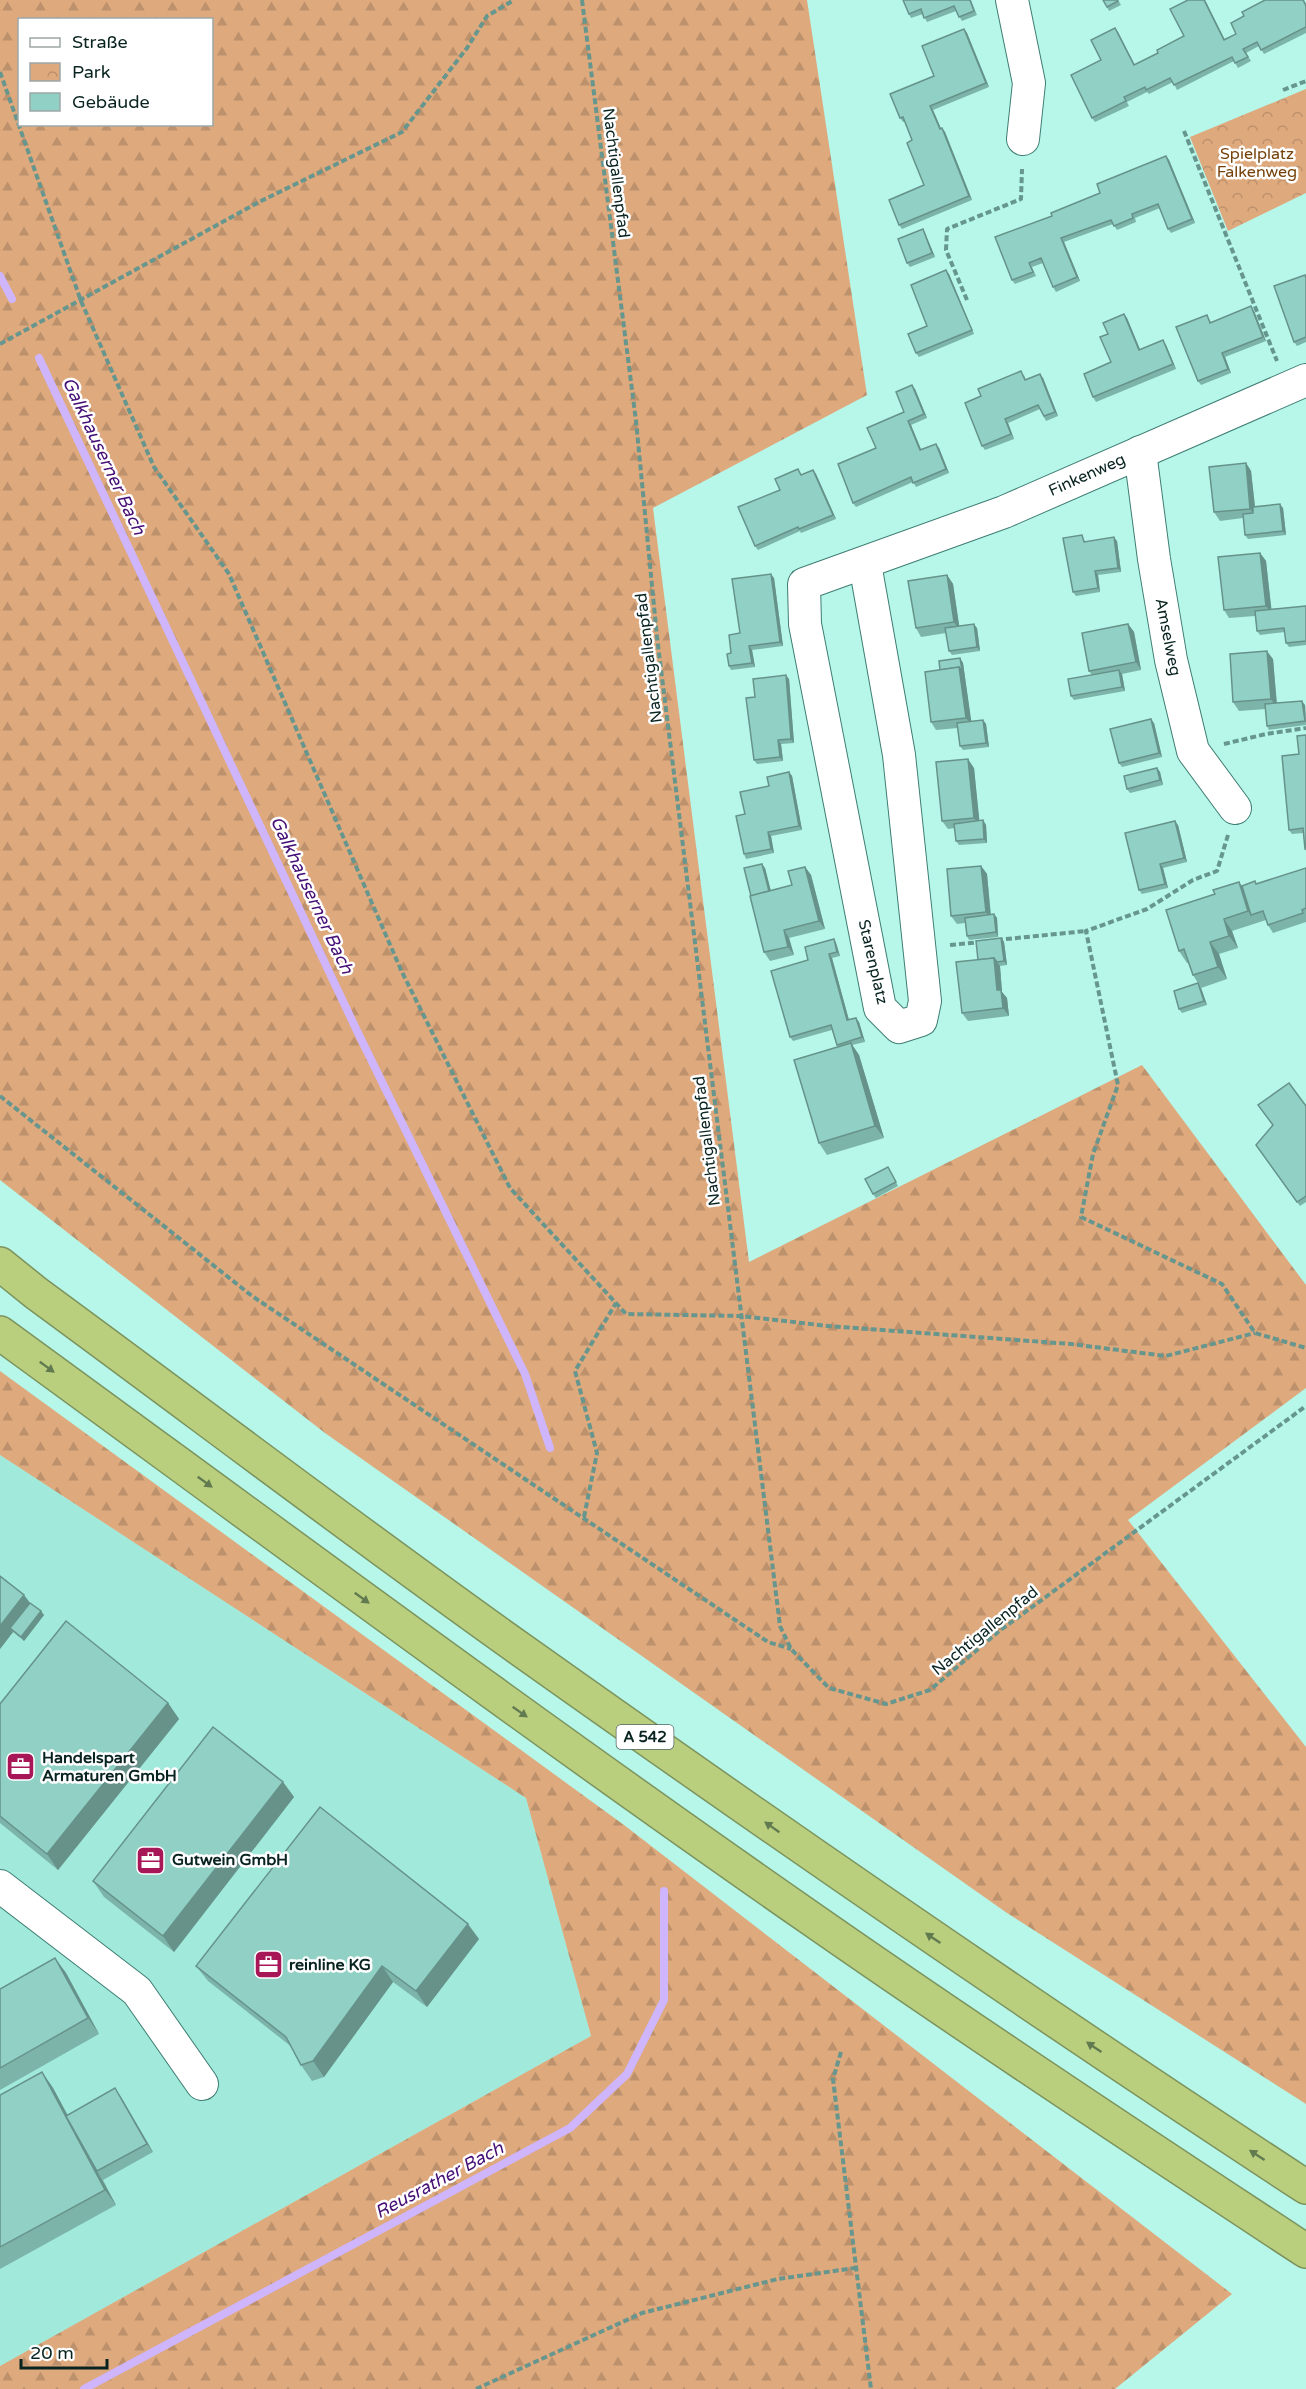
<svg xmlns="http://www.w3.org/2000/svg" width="1306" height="2389" viewBox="0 0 1306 2389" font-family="'Varela Round',sans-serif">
<defs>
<pattern id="forest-firs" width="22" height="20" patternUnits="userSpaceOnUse" patternTransform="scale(1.5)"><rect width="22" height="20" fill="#dea97d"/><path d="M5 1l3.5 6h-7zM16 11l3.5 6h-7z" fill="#bd916c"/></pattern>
<pattern id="park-crowns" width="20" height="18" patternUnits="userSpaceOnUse" patternTransform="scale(1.5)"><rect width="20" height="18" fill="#dea97d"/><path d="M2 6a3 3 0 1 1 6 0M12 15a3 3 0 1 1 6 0" fill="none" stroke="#bd916c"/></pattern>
</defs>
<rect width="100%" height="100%" fill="#b6f7ea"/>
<!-- built -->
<path fill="#a0e9db" d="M0 1455 526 1798 591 2036 0 2366Z"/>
<!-- forest -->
<g fill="url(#forest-firs)" fill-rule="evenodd">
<path d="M0 0H807L867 395 653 508 749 1262 1142 1065 1306 1285V1388L1128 1520 1306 1747V2104L1007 1913 325 1433 0 1180ZM20 20H212V124H20Z"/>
<path d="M0 1371 624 1825 1232 2294 1115 2389H0V2366L591 2036 526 1798 0 1455Z"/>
</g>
<!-- park -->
<path fill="url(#park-crowns)" d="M1306 89V193L1228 231 1190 137Z"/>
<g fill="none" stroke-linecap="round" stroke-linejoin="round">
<!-- stream -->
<g stroke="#cfb5fc" stroke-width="8">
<path d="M0 276 12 299"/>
<path d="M39 358 358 1033 525 1374 550 1448"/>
<path d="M84 2389 570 2128 627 2074 664 2000V1891"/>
</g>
<defs>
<g id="minor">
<path d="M1012 0 1029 83 1023 139"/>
<path d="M1140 452 1154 559 1171 660 1193 751 1235 808"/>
<path d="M865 564 899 755 925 1001 921 1020 899 1027 880 1008 805 624 804 584 1004 512 1306 380"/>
<path d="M0 1886 137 1991 202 2084"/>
</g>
<g id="motorway">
<path d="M0 1264 36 1293C198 1412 357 1533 520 1649 779 1833 1040 2013 1306 2187"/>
<path d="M0 1333C270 1530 538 1729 813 1920 975 2033 1140 2142 1306 2251"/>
</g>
</defs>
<!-- minor casing -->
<use href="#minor" stroke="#3f7d73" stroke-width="34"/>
<!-- motorway casing -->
<use href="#motorway" stroke="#7c935d" stroke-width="36"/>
<!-- path -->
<g stroke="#66968d" stroke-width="4" stroke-dasharray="6 3" stroke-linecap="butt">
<path d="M582 0 636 421 657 637 780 1626 791 1649 829 1688 886 1704 930 1690 998 1632 1306 1406"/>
<path d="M0 72 81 301 154 467 229 574 401 970 510 1188 626 1314 741 1316 828 1326 1071 1344 1166 1356 1255 1333"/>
<path d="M1283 90 1306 81"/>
<path d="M1184 131 1277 361"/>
<path d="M967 300 946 250 947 229 1021 199 1022 169"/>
<path d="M0 344 259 202 402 132 467 48 487 16 514 0"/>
<path d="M1224 744 1266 734 1306 728"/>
<path d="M1228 835 1217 871 1193 880 1147 909 1086 931 1118 1085 1093 1154 1081 1217 1222 1284 1255 1333 1306 1348"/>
<path d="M997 940 1086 931"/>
<path d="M950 945 981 942"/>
<path d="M0 1096 252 1296 768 1642 791 1649"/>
<path d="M584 1517 597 1453 575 1371 616 1303"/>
<path d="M841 2052 833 2079 871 2389"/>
<path d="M476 2389 642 2313 778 2279 855 2268"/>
</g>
<!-- minor -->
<use href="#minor" stroke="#fff" stroke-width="32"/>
<!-- motorway -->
<use href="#motorway" stroke="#bacf7e" stroke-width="33"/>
</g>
<!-- wall -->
<g fill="#7db4a9">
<path d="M903 0H971L977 15 962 21 956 11 927 22 923 14 911 18 909 14Z"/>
<path d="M1118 0 1121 5 1109 11 1107 7Z"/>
<path d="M1188 0H1205L1224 39 1236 34 1244 16 1265 0H1304L1306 4V33L1264 54 1259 46 1246 53 1251 61 1238 68 1234 61 1177 90 1173 82 1149 94 1147 92 1127 102 1129 106 1095 122 1092 118 1101 60 1118 32 1134 65 1158 53 1184 36Z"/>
<path d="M964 29 967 33 989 87 933 110 941 129 942 128 945 132 972 200 902 229 899 225 924 185 912 140 905 122H903L900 118 934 76Z"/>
<path d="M1166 156 1169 160 1195 223 1171 233 1168 229 1160 208 1135 218 1136 222 1117 230 1113 224 1064 242 1080 281 1056 292 1053 287 1043 263 1032 267 1036 276 1015 284 1012 280 1052 216 1100 193Z"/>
<path d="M925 233 935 257 910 267 907 263Z"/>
<path d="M949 274 974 334 919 357 916 353Z"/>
<path d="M1305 275 1306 277V342L1297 346 1294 342Z"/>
<path d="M1254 311 1266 341 1225 357 1231 373 1201 385 1198 381 1209 319 1211 322Z"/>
<path d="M1124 314 1127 318 1140 350 1166 345 1176 369 1096 402 1093 397 1111 362Z"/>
<path d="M1024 375 1026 380 1043 378 1058 416 1046 421 1040 409 1008 423 1014 439 985 450 982 446 981 396Z"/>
<path d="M915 389 927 418 911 425 921 450 939 448 949 473 916 487 913 482 856 507 853 503 876 448 904 412Z"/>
<path d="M1246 463 1251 471 1255 506 1283 508 1286 535 1248 539 1245 535 1243 518 1220 521 1214 512Z"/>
<path d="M813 470 816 474 836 519 801 533 800 531 758 550 755 546 780 490 801 475Z"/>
<path d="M1085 539V542L1117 541 1121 572 1098 575 1100 592 1076 596 1073 592Z"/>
<path d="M1260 553 1266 561 1271 609 1306 606V645L1289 647 1286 643 1285 632 1260 635 1257 631 1255 616 1229 618 1224 610Z"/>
<path d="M947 575 953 584 959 626 977 628 980 651 952 655 949 651 946 633 921 637 916 628Z"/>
<path d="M774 578 783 646 752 650 755 667 731 670 729 666 731 653 740 633Z"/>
<path d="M1128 624 1134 632 1141 670 1122 674 1125 691 1074 700 1071 696 1092 675 1089 671Z"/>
<path d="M960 658 963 663 971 722 983 720 986 724 989 747 963 750 960 746 958 728 936 730 931 722 940 670Z"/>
<path d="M1273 659 1277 703 1305 705 1306 725 1269 730 1267 726 1266 709 1239 711 1233 702Z"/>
<path d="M789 679 794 743 781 744 783 761 757 764 754 760 755 697Z"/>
<path d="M1154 723 1162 757 1122 767 1119 763Z"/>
<path d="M1306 735V851L1305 849 1303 833 1292 834 1289 830 1299 754Z"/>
<path d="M974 768 979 821 983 820 986 825 987 843 959 845 956 841 955 828 948 829 942 821Z"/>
<path d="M1157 768 1160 772 1163 785 1130 793 1127 789Z"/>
<path d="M789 772 792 776 802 830 771 836 774 853 746 859 744 854 745 814 769 786Z"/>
<path d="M1178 825 1187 862 1163 868 1168 888 1142 894 1139 890Z"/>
<path d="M981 866 987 874 991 915 994 914 997 918 998 937 969 940 967 936 965 923 957 924 951 916Z"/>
<path d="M805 867 811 875 825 929 789 938 794 955 770 961 764 952 765 868 771 891 792 885Z"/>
<path d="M1306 868V922L1273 933 1268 925 1266 920 1232 931 1238 948 1219 954 1227 979 1201 988 1193 975 1188 963H1187L1179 951 1215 894 1242 886 1257 884Z"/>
<path d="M1001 938 1004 942 1007 965 1000 966 1002 992 1007 998 1009 1016 968 1021 962 1013 978 960Z"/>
<path d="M834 939 836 943 840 956 832 958 849 1020 859 1022 865 1042 852 1045 859 1055 884 1138 827 1155 819 1143 838 1047 837 1045 832 1030 793 1041 790 1037 808 960Z"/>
<path d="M1201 988 1207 1005 1182 1013 1179 1009Z"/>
<path d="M1306 1106V1202L1300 1206 1256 1145Z"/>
<path d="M888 1167 898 1186 876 1198 873 1194Z"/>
<path d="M24 1595 30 1603 44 1615 24 1641 13 1632 0 1649Z"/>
<path d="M168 1703 179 1719 58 1870 0 1823V1704Z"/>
<path d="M283 1782 294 1797 174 1952 104 1897 93 1881Z"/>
<path d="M479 1939 427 2007 393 1982 324 2077 312 2081 301 2065 293 2048 208 1981 196 1966Z"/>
<path d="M55 1958 66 1973 99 2034 0 2090V1989Z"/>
<path d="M42 2072 53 2088 67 2115 121 2097 153 2152 103 2180 102 2178 116 2205 0 2269V2095Z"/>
</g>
<!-- shaded-wall -->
<g fill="#66928a">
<path d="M1204 0H1205L1227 44 1224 40Z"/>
<path d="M1115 28 1118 32 1137 69 1134 65Z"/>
<path d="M964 29 967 33 989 87 986 83Z"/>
<path d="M930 106 933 110 943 133 940 129Z"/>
<path d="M942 128 945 132 972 200 969 196Z"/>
<path d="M1166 156 1169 160 1195 223 1192 219Z"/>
<path d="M923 229 925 233 935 257 932 253Z"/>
<path d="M1061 238 1064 242 1080 281 1077 277Z"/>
<path d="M946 270 949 274 974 334 972 330Z"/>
<path d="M1251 306 1254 311 1266 341 1263 337Z"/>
<path d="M1124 314 1127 318 1142 354 1139 350Z"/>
<path d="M1163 340 1166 345 1176 369 1173 364Z"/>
<path d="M1222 353 1225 357 1231 373 1228 369Z"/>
<path d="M1040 374 1043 378 1058 416 1055 412Z"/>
<path d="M912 385 915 389 927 418 924 414Z"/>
<path d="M1005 419 1008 423 1014 439 1011 434Z"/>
<path d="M908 421 911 425 923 454 920 450Z"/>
<path d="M936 444 939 448 949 473 946 469Z"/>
<path d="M1246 463 1251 471 1256 517 1250 509Z"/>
<path d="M813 470 816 474 836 519 833 515Z"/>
<path d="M1280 504 1283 508 1286 535 1283 531Z"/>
<path d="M1114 537 1117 541 1121 572 1118 568Z"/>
<path d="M1260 553 1266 561 1272 614 1266 606Z"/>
<path d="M1095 571 1098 575 1100 592 1098 588Z"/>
<path d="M771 574 774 578 783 646 780 642Z"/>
<path d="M947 575 953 584 960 631 954 622Z"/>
<path d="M974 624 977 628 980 651 977 647Z"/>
<path d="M1128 624 1134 632 1141 670 1136 662Z"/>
<path d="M749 646 752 650 755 667 752 663Z"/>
<path d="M1267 651 1273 659 1277 708 1271 699Z"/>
<path d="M960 658 963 663 972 726 966 718 959 667Z"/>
<path d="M1119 670 1122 674 1125 691 1122 687Z"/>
<path d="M786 675 789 679 794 743 791 739Z"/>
<path d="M1302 701 1305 705 1306 723 1305 721Z"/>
<path d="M1151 719 1154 723 1162 757 1159 753Z"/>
<path d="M983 720 986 724 989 747 986 743Z"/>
<path d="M778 740 781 744 783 761 780 757Z"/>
<path d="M968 759 974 768 980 826 974 818Z"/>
<path d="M1157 768 1160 772 1163 785 1160 780Z"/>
<path d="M789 772 792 776 802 830 799 826Z"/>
<path d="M983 820 986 825 987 843 984 839Z"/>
<path d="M1175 821 1178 825 1187 862 1184 858Z"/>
<path d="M768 832 771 836 774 853 771 849Z"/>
<path d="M762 864 765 868 773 900 770 896Z"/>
<path d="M1160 864 1163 868 1168 888 1165 884Z"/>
<path d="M981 866 987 874 991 920 986 912Z"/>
<path d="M805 867 811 875 825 929 819 921Z"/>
<path d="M1239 882 1248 894 1251 915 1248 911Z"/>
<path d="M994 914 997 918 998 937 996 932Z"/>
<path d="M1224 919 1232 931 1238 948 1229 936Z"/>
<path d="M784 930 789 938 794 955 788 947Z"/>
<path d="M1001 938 1004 942 1007 965 1004 961Z"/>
<path d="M834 939 836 943 840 956 837 952Z"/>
<path d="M1210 942 1219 954 1227 979 1218 967Z"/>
<path d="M829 954 832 958 850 1024 847 1020Z"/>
<path d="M994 958 1000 966 1002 992 1007 998 1009 1016 1003 1008 997 990Z"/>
<path d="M1198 983 1201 988 1207 1005 1204 1001Z"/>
<path d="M856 1018 859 1022 865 1042 862 1037Z"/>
<path d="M851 1043 859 1055 884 1138 875 1126Z"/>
<path d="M24 1595 33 1607 10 1628 13 1632 0 1649V1626Z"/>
<path d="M41 1611 44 1615 24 1641 21 1637Z"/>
<path d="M168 1703 179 1719 58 1870 47 1854Z"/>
<path d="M283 1782 294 1797 174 1952 163 1936Z"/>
<path d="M468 1924 479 1939 427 2007 416 1991Z"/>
<path d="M55 1958 66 1973 99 2034 88 2018Z"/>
<path d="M382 1966 393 1982 324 2077 313 2061Z"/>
<path d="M42 2072 53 2088 98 2171H97L116 2205 105 2190Z"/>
<path d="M115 2088 121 2097 153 2152 147 2144Z"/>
</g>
<!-- building -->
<g fill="#91d1c5" stroke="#66928a" stroke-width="1.5">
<path d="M903 0H970L974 11 959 17 954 6 924 18 921 9 909 14Z"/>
<path d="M1103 0H1117L1118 1 1107 7Z"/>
<path d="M1188 0H1204L1224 40 1236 34 1231 23 1244 16 1242 12 1265 0H1303L1306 6V27L1261 50 1257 42 1243 49 1248 57 1235 63 1232 57 1174 85 1170 78 1146 90 1145 87 1124 97 1126 101 1092 118 1071 75 1101 60 1091 40 1115 28 1134 65 1158 53 1157 50 1184 36 1170 9Z"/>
<path d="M964 29 986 83 930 106 940 129 942 128 969 196 899 225 889 200 924 185 907 143 912 140 903 117 900 118 890 94 934 76 922 46Z"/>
<path d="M1166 156 1192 219 1168 229 1158 204 1132 214 1133 218 1114 226 1111 220 1061 238 1077 277 1053 287 1041 258 1029 263 1033 272 1012 280 995 237 1052 216 1051 213 1100 193 1097 184Z"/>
<path d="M923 229 932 253 907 263 898 239Z"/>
<path d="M946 270 972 330 916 353 908 334 927 326 911 285Z"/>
<path d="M1305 275 1306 278V337L1294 342 1274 286Z"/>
<path d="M1251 306 1263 337 1222 353 1228 369 1198 381 1176 327 1207 315 1210 323Z"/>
<path d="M1124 314 1139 350 1163 340 1173 364 1093 397 1084 374 1111 362 1100 337 1108 334 1103 323Z"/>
<path d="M1021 371 1025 380 1040 374 1055 412 1044 416 1038 405 1005 419 1011 434 982 446 965 403 981 396 978 389Z"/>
<path d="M912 385 924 414 908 421 920 450 936 444 946 469 913 483 911 477 853 503 838 464 876 448 867 428 904 412 896 392Z"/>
<path d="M1246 463 1250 509 1214 512 1209 467Z"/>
<path d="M798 469 801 475 813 470 833 515 799 529 798 527 755 546 738 507 780 490 775 479Z"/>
<path d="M1280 504 1283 531 1245 535 1243 514 1253 513V507Z"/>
<path d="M1082 535 1084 542 1114 537 1118 568 1095 571 1098 588 1073 592 1063 538Z"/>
<path d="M1260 553 1266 606 1224 610 1218 557Z"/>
<path d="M771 574 780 642 749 646 752 663 729 666 727 654 731 653 729 635 740 633 732 579Z"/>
<path d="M947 575 954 622 916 628 908 581Z"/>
<path d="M1306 606V641L1286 643 1284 628 1257 631 1255 611Z"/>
<path d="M974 624 977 647 949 651 945 628Z"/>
<path d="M1128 624 1136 662 1089 671 1082 633Z"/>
<path d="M1267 651 1271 699 1233 702 1230 654Z"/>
<path d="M960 658 962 671 959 667 940 670 939 661Z"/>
<path d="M959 667 966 718 931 722 925 672Z"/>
<path d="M1119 670 1122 687 1071 696 1068 679Z"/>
<path d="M786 675 791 739 778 740 780 757 754 760 746 698 755 697 753 679Z"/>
<path d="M1302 701 1305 721 1267 726 1265 704Z"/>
<path d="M1151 719 1159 753 1119 763 1110 729Z"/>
<path d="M983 720 986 743 960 746 957 723Z"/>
<path d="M1306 735V849H1305L1303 828 1289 830 1282 756 1299 754 1297 736Z"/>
<path d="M968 759 974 818 942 821 936 762Z"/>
<path d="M1157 768 1160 780 1127 789 1124 776Z"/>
<path d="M789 772 799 826 768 832 771 849 744 854 736 816 745 814 740 792 769 786 767 777Z"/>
<path d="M983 820 984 839 956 841 954 824Z"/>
<path d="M1175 821 1184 858 1160 864 1165 884 1139 890 1125 833Z"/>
<path d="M762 864 769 891 751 896 744 868Z"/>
<path d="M981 866 986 912 951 916 947 869Z"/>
<path d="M805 867 819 921 784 930 788 947 764 952 750 896 792 885 788 871Z"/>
<path d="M1306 868V908L1302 910 1303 913 1268 925 1263 911 1251 915 1242 886 1255 881 1256 884Z"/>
<path d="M1239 882 1248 911 1224 919 1229 936 1210 942 1218 967 1193 975 1184 949 1179 951 1166 910 1215 894 1213 890Z"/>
<path d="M994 914 996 932 967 936 965 918Z"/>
<path d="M1001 938 1004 961 997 962 994 958 978 960 976 941Z"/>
<path d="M834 939 837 952 829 954 847 1020 856 1018 862 1037 837 1045 831 1025 790 1037 771 971 808 960 805 947Z"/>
<path d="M994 958 997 990H1001L1003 1008 962 1013 956 962Z"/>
<path d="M1198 983 1204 1001 1179 1009 1174 991Z"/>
<path d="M851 1043 875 1126 819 1143 794 1060Z"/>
<path d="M1289 1083 1306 1106V1196L1297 1202 1256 1145 1273 1125 1258 1105Z"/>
<path d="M888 1167 896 1182 873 1194 865 1179Z"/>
<path d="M0 1576 24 1595 0 1626Z"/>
<path d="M30 1603 41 1611 21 1637 10 1628Z"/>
<path d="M66 1621 168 1703 47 1854 0 1816V1704Z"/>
<path d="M213 1727 283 1782 163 1936 93 1881Z"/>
<path d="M320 1807 468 1924 416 1991 382 1966 313 2061 301 2065 286 2037 196 1966Z"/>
<path d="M55 1958 88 2018 0 2068V1989Z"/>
<path d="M42 2072 105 2190 0 2247V2095Z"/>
<path d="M115 2088 147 2144 97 2171 66 2116Z"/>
</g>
<!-- one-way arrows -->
<defs><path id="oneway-solid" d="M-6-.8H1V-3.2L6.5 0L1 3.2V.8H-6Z" transform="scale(1.5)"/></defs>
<g fill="#627a4f">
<use href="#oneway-solid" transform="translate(47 1367) rotate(36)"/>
<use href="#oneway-solid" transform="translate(205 1482) rotate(36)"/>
<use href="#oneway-solid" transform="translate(362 1598) rotate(36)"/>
<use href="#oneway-solid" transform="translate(520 1712) rotate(35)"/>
<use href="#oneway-solid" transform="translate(772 1827) rotate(-145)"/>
<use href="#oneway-solid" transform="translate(933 1938) rotate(-146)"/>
<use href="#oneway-solid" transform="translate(1094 2047) rotate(-146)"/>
<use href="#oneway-solid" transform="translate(1257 2155) rotate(-147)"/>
</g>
<!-- icons -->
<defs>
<symbol id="office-square" viewBox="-11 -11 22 22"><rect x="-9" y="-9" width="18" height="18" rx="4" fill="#a71757" stroke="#fff"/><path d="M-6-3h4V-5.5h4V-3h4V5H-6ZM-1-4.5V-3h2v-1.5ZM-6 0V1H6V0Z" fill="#fff"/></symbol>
</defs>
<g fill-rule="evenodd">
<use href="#office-square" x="4" y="1750" width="33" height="33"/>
<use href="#office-square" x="134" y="1844" width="33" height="33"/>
<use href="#office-square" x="252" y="1948" width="33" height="33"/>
</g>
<g text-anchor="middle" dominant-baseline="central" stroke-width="5" stroke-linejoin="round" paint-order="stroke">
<!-- shield labels -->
<rect fill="#fff" stroke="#536663" stroke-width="1.5" x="616.5" y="1725" width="57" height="24" rx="4.5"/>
<g font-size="15" font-weight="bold" fill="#092420">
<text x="645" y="1737">A 542</text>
</g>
<!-- park labels -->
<g font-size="16" fill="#75420b" stroke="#fff">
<text x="1257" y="154">Spielplatz<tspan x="1257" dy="18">Falkenweg</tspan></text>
</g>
<!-- street labels -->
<g font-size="16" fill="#092420" stroke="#fff">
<text transform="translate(616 173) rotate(83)">Nachtigallenpfad</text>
<text transform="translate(1087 475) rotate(-24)">Finkenweg</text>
<text transform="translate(1168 637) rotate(79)">Amselweg</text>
<text transform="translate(649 658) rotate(-97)">Nachtigallenpfad</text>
<text transform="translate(873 962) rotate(77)">Starenplatz</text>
<text transform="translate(707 1141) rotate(-97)">Nachtigallenpfad</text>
<text transform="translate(985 1631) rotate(-39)">Nachtigallenpfad</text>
</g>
<!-- poi labels -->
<g font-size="16" font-weight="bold" fill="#092420" stroke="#fff" text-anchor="start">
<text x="42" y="1758">Handelspart<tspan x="42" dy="18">Armaturen GmbH</tspan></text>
<text x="172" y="1860">Gutwein GmbH</text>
<text x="289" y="1965">reinline KG</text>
</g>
<!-- water labels -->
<g font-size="18" font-style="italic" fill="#450f76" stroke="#fff">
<text transform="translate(104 456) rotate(65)">Galkhauserner Bach</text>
<text transform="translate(312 895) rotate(65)">Galkhauserner Bach</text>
<text transform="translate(439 2180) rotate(-28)">Reusrather Bach</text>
</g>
</g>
<!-- legend -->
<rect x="18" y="18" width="195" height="108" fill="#ffffff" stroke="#9da7a6" stroke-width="1.5"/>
<rect x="30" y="38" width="30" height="9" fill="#ffffff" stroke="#9da7a6" stroke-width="1.5"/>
<text x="72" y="48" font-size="18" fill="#092420">Straße</text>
<rect x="30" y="63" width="30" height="18" fill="url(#park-crowns)" stroke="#9da7a6" stroke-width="1.5"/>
<text x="72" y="78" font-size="18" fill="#092420">Park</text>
<rect x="30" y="93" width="30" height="18" fill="#91d1c5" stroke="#9da7a6" stroke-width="1.5"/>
<text x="72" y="108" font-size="18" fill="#092420">Gebäude</text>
<!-- scale -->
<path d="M21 2359v9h86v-9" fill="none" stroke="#092420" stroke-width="3"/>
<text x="30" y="2359" font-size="18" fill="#092420" stroke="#ffffff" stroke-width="4.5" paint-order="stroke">20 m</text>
</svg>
